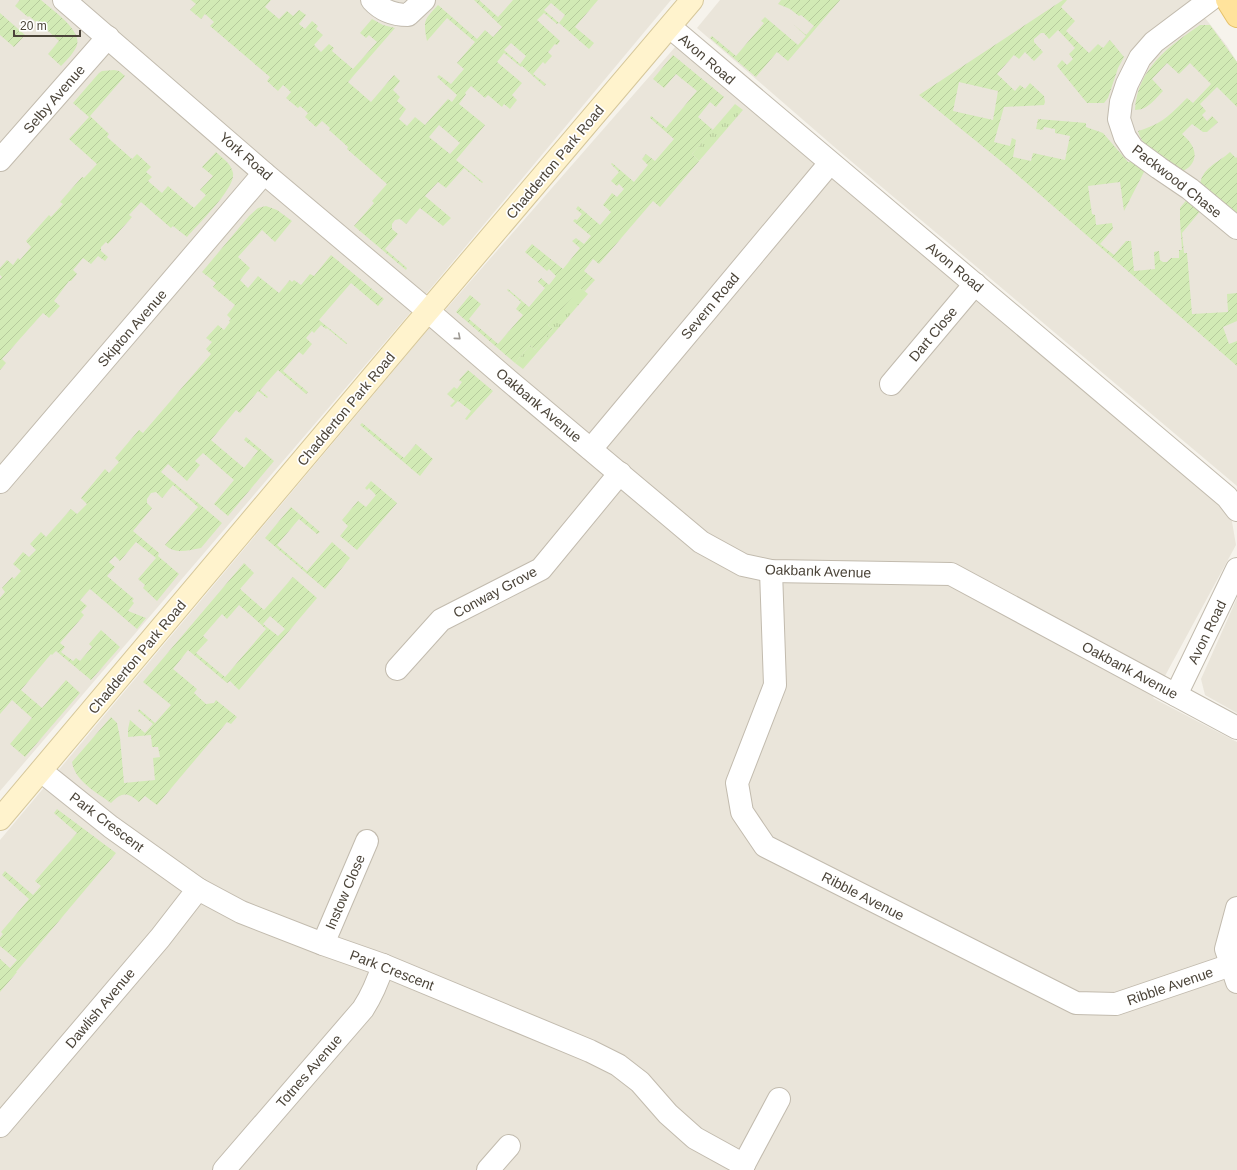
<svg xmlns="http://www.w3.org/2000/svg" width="1237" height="1170" viewBox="0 0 1237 1170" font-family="Arial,sans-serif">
<defs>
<pattern id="grass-tufts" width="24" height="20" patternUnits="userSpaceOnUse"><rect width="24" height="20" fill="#d2eab5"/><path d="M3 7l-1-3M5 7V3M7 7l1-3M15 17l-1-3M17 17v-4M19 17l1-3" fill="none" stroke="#b6ca9c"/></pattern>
<pattern id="garden-furrows" width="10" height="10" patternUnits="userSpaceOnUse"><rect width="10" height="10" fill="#d2eab5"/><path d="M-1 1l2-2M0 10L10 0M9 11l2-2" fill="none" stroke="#b6ca9c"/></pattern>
</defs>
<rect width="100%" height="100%" fill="#f6f3ec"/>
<!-- residential -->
<g fill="#eae5da">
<path d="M0 0H671L416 306 0 791Z"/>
<path d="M720 0H1191L1227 46 1237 62V486L839 151 697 28Z"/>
<path d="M676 46 1230 510 1236 545 1153 698 1237 742V1170H0V840L426 332Z"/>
<path d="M1237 598V713L1205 695 1201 679Z"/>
</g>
<!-- grass -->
<g fill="url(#grass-tufts)">
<path d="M735 104 743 110 699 161 692 154Z"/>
<path d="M580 287 588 294 523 369 515 363 530 345 535 350 553 329 548 325Z"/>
</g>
<!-- garden -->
<g fill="url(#garden-furrows)" fill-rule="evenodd">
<path d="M20 0H41C51 9 82 30 77 45 74 53 67 60 61 66L48 54 59 41 37 21 36 22 29 16 28 17 15 6Z"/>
<path d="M191 0H271L265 7 279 19 287 11 293 16 299 10 306 15 299 24 305 29 312 21 318 26 316 29 323 35 314 45 321 52 329 44 334 48 332 51 353 69 377 42 369 35 366 38 360 33 372 19 383 25 395 28 348 82 371 102 394 75 400 81 393 90 400 97 397 101 406 109 399 119 407 126 415 117 425 125 448 99 452 102 457 95 437 77 439 75 451 84 464 69 457 63 475 42 447 18 427 41C423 20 424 20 438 5L477 39 485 30 493 37 502 27 474 0H479L498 17 513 0H598L575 27 594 43 589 49 559 23 557 24 544 13 537 20 560 41 557 45 555 44 548 52 552 56 545 64 543 62 533 74 546 84 544 86 522 66 521 67 504 53 497 62 522 83 512 95 517 100 510 109 504 104 502 107 488 95 485 98 471 86 465 93 466 94 459 104 485 125 456 160 483 182 482 183 464 168 446 188 438 182 425 196 451 218 443 226 420 208 406 224 400 219 395 220 392 224V229L398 234 385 249 407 268 406 270 354 226 374 203 372 201 387 184 347 149 348 147 329 130 330 128 322 121 316 127 305 117 308 113 300 106 298 108 286 98 291 92 283 85 278 91 267 81 270 77 210 26 214 22 205 14 201 19 190 10 196 4ZM551 3 565 15 559 23 544 10ZM511 43 526 56 520 64 504 50ZM439 125 460 143 450 154 429 137Z"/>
<path d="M781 0H840L788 61 777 52 756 77 710 38 712 36 736 56 764 23 761 21 765 17 798 45 806 36 793 24 806 35 814 26 801 15 799 16 790 9 778 4Z"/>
<path d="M1063 0H1067L1061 7 1075 21 1066 31 1089 53 1098 44 1103 48 1110 40 1124 57 1118 68 1108 98 1104 103H1087L1057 66 1062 60 1067 65 1073 59 1069 54 1075 48 1058 30 1049 39 1044 33H1041L1034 39V42L1043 52 1034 61 1025 52 1019 59 1014 55 997 74 1015 91 1020 85 1025 89 1030 83 1044 96 1045 102 1044 105 1004 107 994 142 1010 146 1012 138 1016 140 1013 157 1031 161 1033 153 1065 160 1070 136 1055 133V129L1044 127 1043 130 1036 129 1038 119 1086 123V127L1103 133 1128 162H1135L1145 170 1124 211 1120 182 1088 186 1092 214 1095 215 1096 225 1112 223 1113 229 1100 244 1114 255 1126 241H1131L1134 271 1155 269 1154 252 1159 251 1160 260 1163 262H1167L1171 258H1179V250H1182L1180 221V208L1188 198 1202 209 1182 233 1184 253H1187L1192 314 1228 312 1227 294 1237 293V321L1223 327 1229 344 1237 341V366L1007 166 919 95ZM959 82 998 91 993 120 953 111Z"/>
<path d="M0 13 25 35 14 47 0 35Z"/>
<path d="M1200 25H1210L1237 62V107L1217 87 1200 104 1206 111 1202 115 1207 121 1212 116 1218 122 1207 132H1203L1192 124 1182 134C1185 137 1189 140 1191 144 1199 156 1193 168 1180 172 1165 161 1143 150 1138 131 1162 124 1170 115 1187 98L1193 103 1211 84 1190 63 1179 74 1167 63 1152 79 1163 91C1155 99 1148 110 1135 110 1137 69 1169 46 1200 25Z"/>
<path d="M673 55 724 97 716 107 710 102 698 117 713 130 692 154 699 161 660 207 653 201 599 264 593 259 584 271 595 280 585 291 580 288 548 325 553 329 535 350 530 345 515 363 456 312 470 295 481 304 469 319 498 344 523 315 516 309 521 302 507 290 508 289 529 307 545 288 538 282 541 278 549 285 556 276 549 269 547 271 525 252 532 244 563 269 580 248 572 241 576 238 584 244 591 236 573 221 575 219 577 220 582 214 576 209 578 206 600 225 611 212 603 205 612 193 617 197 624 189 619 184 617 186 611 181 619 172 611 164 612 163 634 182 648 165 642 159 646 154 655 161 674 139 650 118 651 116 666 128 697 91 676 74 664 88 653 79Z"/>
<path d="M114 70 119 71 125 76 90 116 109 134 107 137 132 159 137 154 151 167 146 172 152 177 148 181 162 193 168 186 194 208 206 195 200 190 213 176 202 167 216 152C222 158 231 163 233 173 236 188 197 225 187 237L173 226 171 228 141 202 129 215 132 217 108 244 106 242 101 247V251L108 257 105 261 98 256 91 264 83 258 73 270 77 274 71 281H69L54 301 60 306 49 318 43 313 2 359 6 363 0 370V279L2 277 0 275V268L7 260 13 265 18 258 20 260 31 247 26 241 49 215 51 217 63 204 60 202 82 177 84 178 97 164 69 139 89 117 73 103 99 73 102 71Z"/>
<path d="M1230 152 1236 158 1237 157V217L1200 186C1201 168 1218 163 1230 152Z"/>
<path d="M266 206 277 210 292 221 275 242 262 230 238 257 250 268 240 280 248 288 258 276 279 293 290 280 292 282 294 280 301 285 310 274 314 276 331 255 384 299 378 306 351 283 319 320 347 343 346 344 327 328 326 329 321 325 314 333 312 331 306 338 312 344 303 355 299 352 283 371 308 392 306 394 278 370 260 390 268 397 267 398 258 391 240 413 236 410 211 440 244 468 258 451 244 440 246 437 274 461 228 516 214 504 234 480 203 453 195 461 200 465 187 481 168 464 161 472 222 523 201 548C188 550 176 555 165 545L198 507 173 485 162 498 156 492 151 493 147 499V503L152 508 133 531 159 553 158 556 179 574 157 601 143 588 145 585 138 579 156 558 136 542 120 561 115 556 109 562 115 567 107 576 134 599 132 601 134 603 128 611 146 618 137 629 90 589 80 600 87 606 81 612 84 615 60 643 65 647 61 652 73 661 76 658 80 661 92 647 89 644 101 630 120 647 91 680 56 651 52 655 51 654 21 690 42 708 66 680 80 693 25 757 10 744 32 718 12 700 0 714V598L5 592 2 588 12 577 14 579 21 571 13 564 23 552 29 557 36 550 30 544 41 532 46 537 71 509 77 514 87 504 81 498 105 469 109 473 119 462 115 458 139 430 143 433 211 354 206 349 212 342 206 338 218 325 224 330 230 322 229 321 231 319 227 315 235 305 213 287 216 283 202 272 249 216 258 208Z"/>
<path d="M468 370 493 391 467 420 465 419 471 411 458 401 452 407 450 406 455 401 447 394 454 387 457 389 462 382 459 380Z"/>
<path d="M362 423 404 458 416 444 433 459 420 476 360 425Z"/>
<path d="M371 481 397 503 357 550 340 536 348 526 342 520 358 501 366 507 376 495 369 488 367 490 365 488Z"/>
<path d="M291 507 320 532 317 534 299 519 277 545 307 571 332 542 350 558 325 589 265 538Z"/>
<path d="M244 563 254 573 240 589 264 610 293 577 317 598 239 690 230 681 227 683 188 650 173 669 197 689 194 693 206 704 214 703 216 700 237 717 231 724 227 722 157 805 145 796 139 802C127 792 122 792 111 803 96 792 75 781 72 762L111 717 117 723 120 738 124 783 155 780 153 758 160 757 158 747H152L151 735 128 737V729L130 720 145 733 153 724 138 711 139 709 155 723 171 705 143 682ZM239 605 266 629 225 677 196 653 208 640 203 636 222 614 227 619ZM270 616 285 629 278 636 263 624Z"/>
<path d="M57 809 116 853 16 972H17L0 992V959L10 968 17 960 0 946V938L3 934 1 932 29 899 2 875 5 871 33 895 41 886 35 881 77 833 54 813Z"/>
</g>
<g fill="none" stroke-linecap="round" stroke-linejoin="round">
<defs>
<g id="street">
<path d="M64 0 264 173 428 311 508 380 701 542 743 565 771 571 951 574 1237 728"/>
<path d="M372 0C382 11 394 15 408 15L424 0"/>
<path d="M1210 0 1154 42 1140 58 1127 84 1121 102 1119 119 1125 137 1133 149 1159 168 1190 189 1237 228"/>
<path d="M670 27 1227 497 1237 510"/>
<path d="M0 160 108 37"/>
<path d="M891 384 975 284"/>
<path d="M591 449 830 163"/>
<path d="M0 482 264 173"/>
<path d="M771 571 775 685 737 783 742 812 765 846 1076 1003 1116 1004 1231 965"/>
<path d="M397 669 441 620 541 569 620 473"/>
<path d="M1176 695 1237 569"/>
<path d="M41 771 111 827 198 889 241 912 323 944 383 965 590 1051 618 1065 640 1082 668 1114 695 1138 744 1165"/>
<path d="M1237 908 1226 949 1237 982"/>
<path d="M323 944 367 841"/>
<path d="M0 1126 160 938 198 889"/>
<path d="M224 1170 363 1009C372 995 378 981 383 965"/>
<path d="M488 1170 509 1146"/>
<path d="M741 1170 779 1099"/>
</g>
<path id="secondary" d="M0 819 412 330 692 0"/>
<path id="primary" d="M1227 0 1237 16"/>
</defs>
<!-- street casing -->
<use href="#street" stroke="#c2bbae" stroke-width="24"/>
<!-- secondary casing -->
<use href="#secondary" stroke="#d6c79b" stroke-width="24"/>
<!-- primary casing -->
<use href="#primary" stroke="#e6c16a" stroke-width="24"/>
<!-- street -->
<use href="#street" stroke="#fff" stroke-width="22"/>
<!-- secondary -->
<use href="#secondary" stroke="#fff3cd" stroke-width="22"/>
<!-- primary -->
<use href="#primary" stroke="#ffe39c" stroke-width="22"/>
</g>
<!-- one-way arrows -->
<defs><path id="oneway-chevron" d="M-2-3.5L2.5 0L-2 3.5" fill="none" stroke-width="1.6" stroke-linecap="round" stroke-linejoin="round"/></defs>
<use stroke="#9c9892" href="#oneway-chevron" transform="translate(458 337) rotate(41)"/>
<g text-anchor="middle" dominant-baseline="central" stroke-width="3.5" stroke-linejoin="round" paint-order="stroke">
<!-- street labels -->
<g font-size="14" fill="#4b4439" stroke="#fff">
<text transform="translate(707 59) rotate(41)">Avon Road</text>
<text transform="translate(54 99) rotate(-49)">Selby Avenue</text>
<text transform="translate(246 156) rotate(41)">York Road</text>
<text transform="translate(555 162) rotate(-50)">Chadderton Park Road</text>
<text transform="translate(1177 181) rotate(38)">Packwood Chase</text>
<text transform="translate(955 267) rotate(40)">Avon Road</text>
<text transform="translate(710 306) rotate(-50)">Severn Road</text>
<text transform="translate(132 328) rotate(-49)">Skipton Avenue</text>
<text transform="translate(933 334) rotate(-50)">Dart Close</text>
<text transform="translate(539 405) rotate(40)">Oakbank Avenue</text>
<text transform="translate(346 409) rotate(-50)">Chadderton Park Road</text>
<text transform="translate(818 571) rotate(2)">Oakbank Avenue</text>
<text transform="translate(495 592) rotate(-28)">Conway Grove</text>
<text transform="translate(1207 632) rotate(-64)">Avon Road</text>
<text transform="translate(137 657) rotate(-50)">Chadderton Park Road</text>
<text transform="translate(1130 670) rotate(28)">Oakbank Avenue</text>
<text transform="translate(107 822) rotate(37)">Park Crescent</text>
<text transform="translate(345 892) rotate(-67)">Instow Close</text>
<text transform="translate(863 896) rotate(27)">Ribble Avenue</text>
<text transform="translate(392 970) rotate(21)">Park Crescent</text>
<text transform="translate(1170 986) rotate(-19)">Ribble Avenue</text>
<text transform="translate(100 1008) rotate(-50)">Dawlish Avenue</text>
<text transform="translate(309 1071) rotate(-49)">Totnes Avenue</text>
</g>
</g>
<!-- scale -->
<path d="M14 30v6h66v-6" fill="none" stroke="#4b4439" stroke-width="2"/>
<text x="20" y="30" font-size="12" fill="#4b4439" stroke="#ffffff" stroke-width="3" paint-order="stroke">20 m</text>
</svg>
